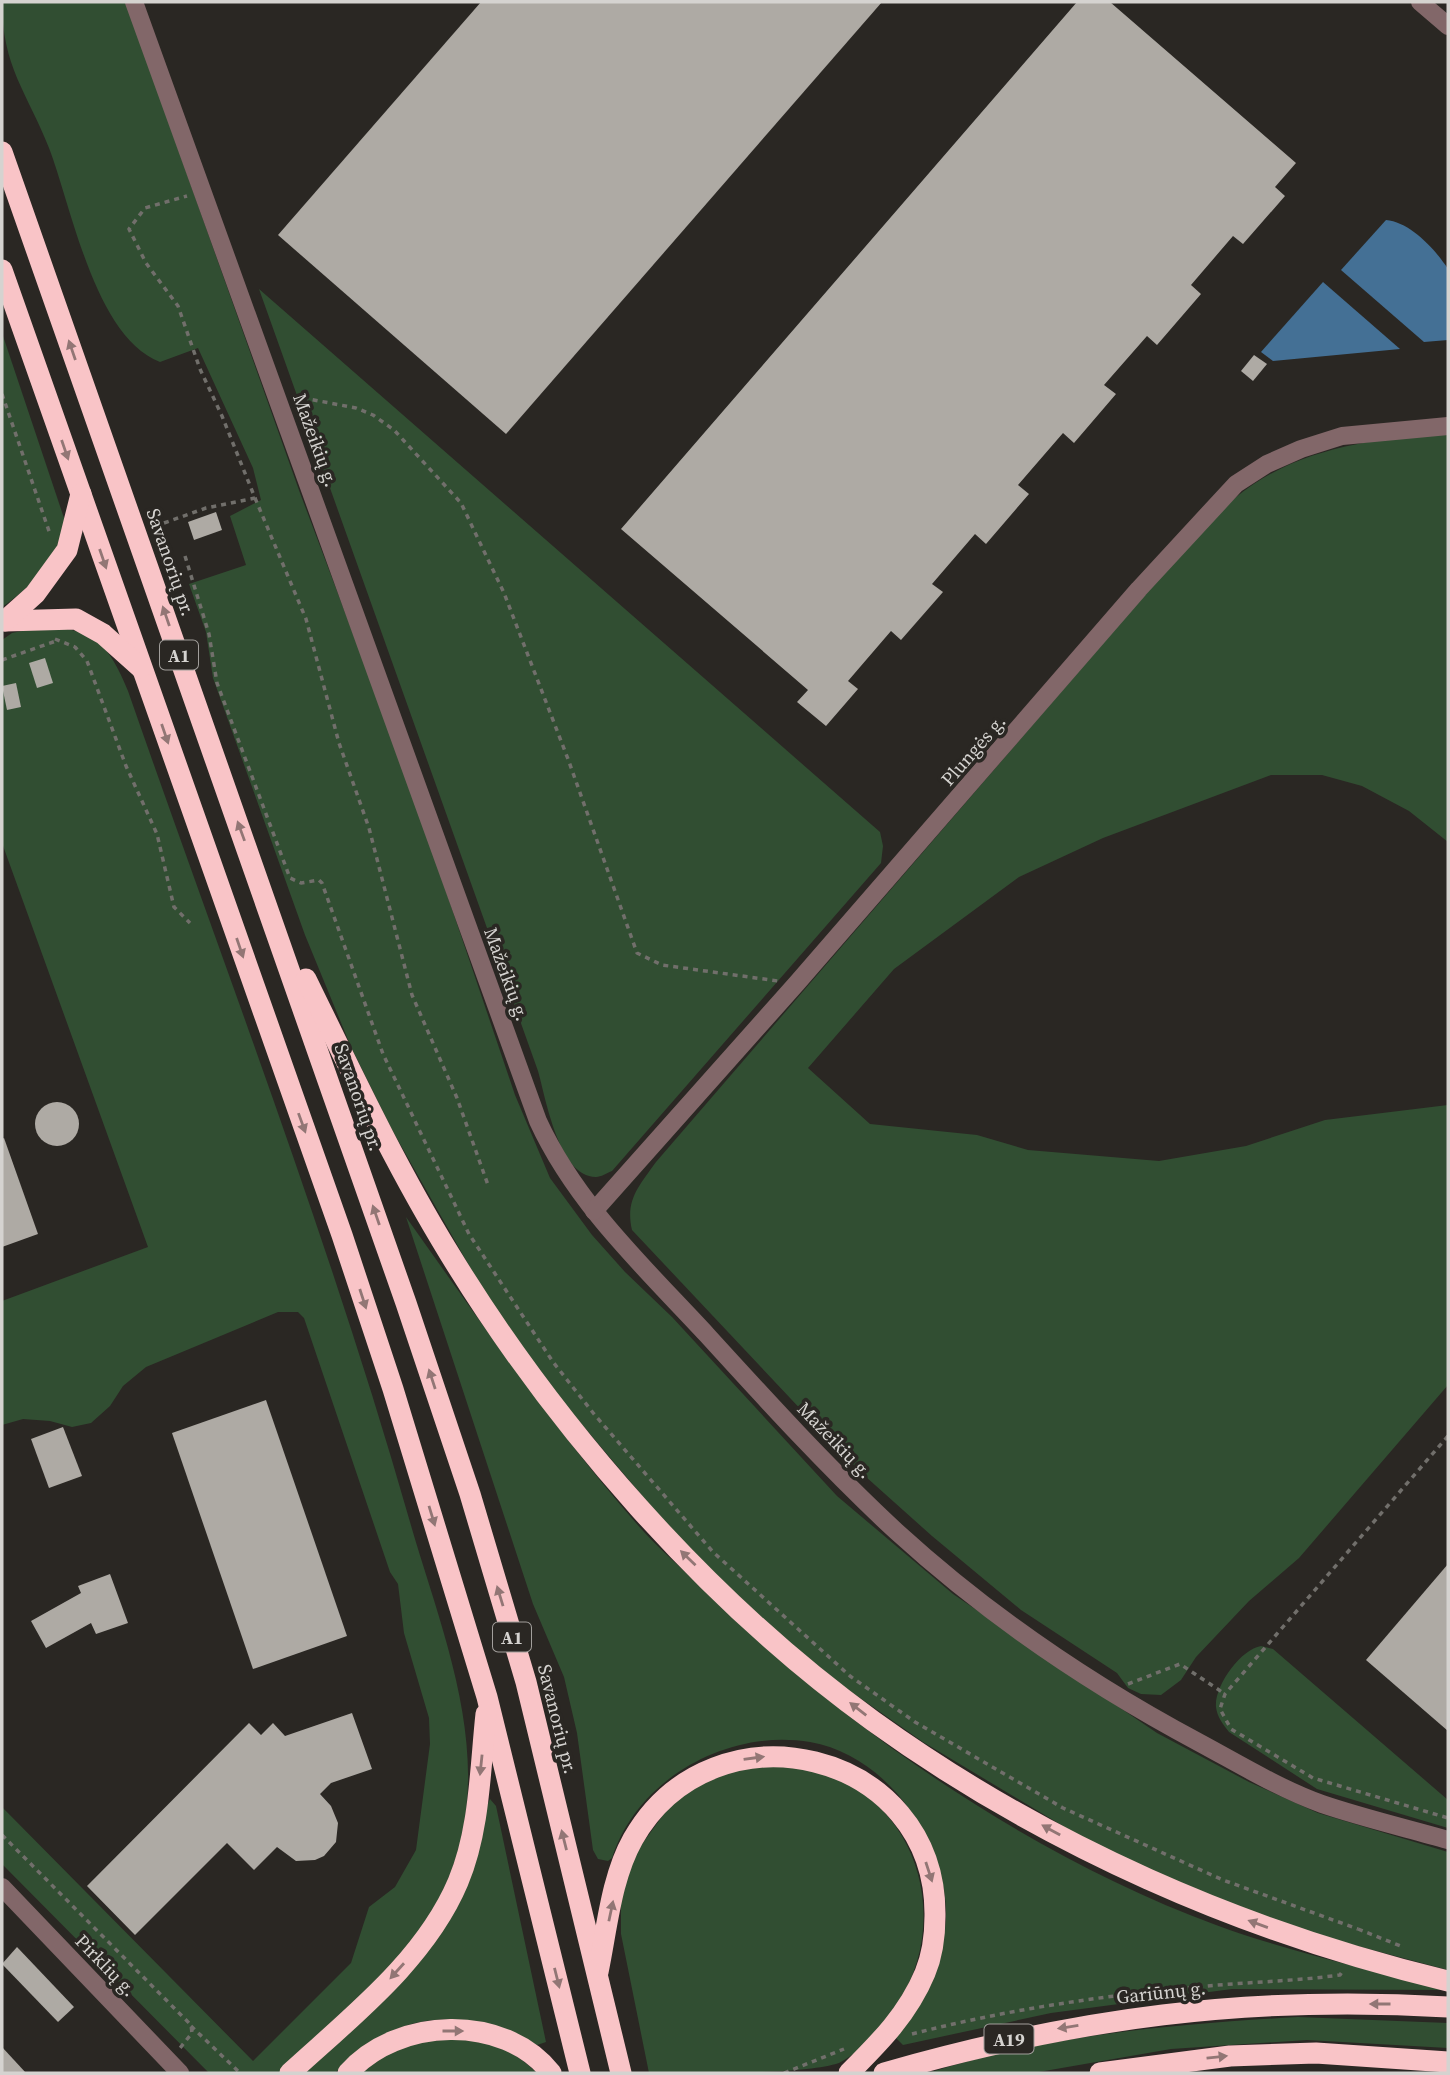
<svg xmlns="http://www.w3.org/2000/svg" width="1450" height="2075" viewBox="0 0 1450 2075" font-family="'Source Serif 4',serif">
<rect width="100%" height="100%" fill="#2a2723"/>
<!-- green -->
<g fill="#314e32">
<path d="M2 2H126L300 493 409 782 515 1095 550 1178 592 1235 625 1272 672 1317 837 1496 953 1594 1157 1733 1249 1782 1318 1813 1448 1852V1970L1320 1936 1223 1902 1143 1869 1068 1829 923 1742 843 1686 768 1625 672 1531 547 1383 484 1292 391 1128 351 1047 305 935 213 678 206 632 189 584 246 565 230 516 261 500 253 468 198 348 160 362C95 337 72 208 49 148 27 92 2 67 2 2Z"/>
<path d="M259 289 880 832 883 846 881 863 612 1171C607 1173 601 1177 596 1177 559 1177 546 1099 538 1071Z"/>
<path d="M2 333 65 521C61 558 31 587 2 607Z"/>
<path d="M1448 434V842L1409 811 1362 786 1322 775H1271L1103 838 1019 877 894 969 808 1068 870 1124 977 1135 1028 1150 1159 1161 1246 1146 1325 1120 1448 1105V1385L1299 1558 1249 1601 1196 1657 1181 1680 1161 1695 1141 1694 1128 1688 1117 1673 1021 1610 932 1536 856 1468 632 1230C625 1200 639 1186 656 1162L1161 576C1185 550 1208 521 1235 498 1295 448 1374 438 1448 434Z"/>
<path d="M41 627C93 627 109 644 128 691 224 967 330 1241 410 1522 439 1623 486 1733 461 1839 438 1941 352 2006 279 2073H209L2 1864V1807L253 2061 351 1963 369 1907 395 1887 416 1850 430 1744 429 1718 404 1633 398 1584 390 1572 304 1318 298 1312H278L146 1367 123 1386 110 1406 91 1423 72 1427 50 1421 23 1419 2 1425V1301L148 1247 2 843V640L12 633Z"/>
<path d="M406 1217C480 1321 552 1426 636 1523 655 1545 677 1564 698 1584 840 1725 1027 1855 1216 1925 1289 1952 1373 1970 1448 1990L1232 1989 1051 2013 903 2045 896 2038C910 2009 933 1973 942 1943 951 1912 944 1879 932 1850 911 1799 867 1752 810 1742 728 1728 637 1779 612 1858L608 1861 598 1859 593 1850 577 1733 564 1677 533 1604Z"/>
<path d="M1261 1646 1273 1649 1448 1800V1828L1317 1789 1229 1732C1223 1724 1217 1717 1216 1707 1214 1686 1241 1649 1261 1646Z"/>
<path d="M791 1764C804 1767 819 1769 832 1775 922 1813 949 1924 898 2003 883 2026 864 2050 839 2063 803 2075 695 2073 649 2073L621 1934V1894L632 1858 679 1793 714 1776 753 1765Z"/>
<path d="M490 1799 496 1806 546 2042 537 2045C489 2019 429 2007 379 2038 367 2045 343 2070 333 2073 324 2075 310 2073 300 2073L418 1961Z"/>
<path d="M1298 2017 1448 2023V2048L1307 2040 1171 2049 1033 2073H928C1046 2035 1175 2024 1298 2017Z"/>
<path d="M476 2039C501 2046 519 2055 537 2073H358C403 2040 423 2040 476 2039Z"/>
</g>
<!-- water -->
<g fill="#447095">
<path d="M1386 220C1410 222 1435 249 1448 269V340L1424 342 1341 270Z"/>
<path d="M1323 282 1400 349 1273 361 1261 352Z"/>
</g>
<!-- building -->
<g fill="#aeaaa4">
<path d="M481 2H882L506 434 278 235Z"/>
<path d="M1077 2H1110L1296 163 1275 187 1285 196 1243 244 1233 236 1191 285 1201 294 1157 345 1147 336 1104 385 1116 394 1074 443 1063 433 1018 485 1029 494 986 544 975 534 932 584 943 592 901 640 891 631 848 681 858 689 826 726 797 702 808 690 621 529Z"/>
<path d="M1254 355 1267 364 1253 381 1241 371Z"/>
<path d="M216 512 222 530 194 540 188 522Z"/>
<path d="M45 658 53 683 37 688 29 663Z"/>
<path d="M16 683 21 707 7 710 2 686Z"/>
<circle cx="57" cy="1124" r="22"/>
<path d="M4 1138 38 1234 2 1247V1139Z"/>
<path d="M266 1400 347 1636 253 1669 172 1433Z"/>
<path d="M63 1427 82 1476 49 1488 31 1439Z"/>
<path d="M1448 1564V1731L1366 1660Z"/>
<path d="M110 1574 128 1623 96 1634 91 1623 46 1648 31 1621 81 1593 78 1586Z"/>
<path d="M352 1713 372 1769 331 1783 320 1794 331 1806 338 1823 336 1842 324 1856 315 1860 296 1861 277 1847 254 1870 227 1843 135 1935 87 1886 249 1723 261 1735 273 1723 285 1736Z"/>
<path d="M17 1947 74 2007 58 2022 2 1964Z"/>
<path d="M2 2047 26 2073H2Z"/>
</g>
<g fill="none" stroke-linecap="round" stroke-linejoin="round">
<!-- path -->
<g stroke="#716f6b" stroke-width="3.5" stroke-dasharray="5 5" stroke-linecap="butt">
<path d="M2 394 50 534"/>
<path d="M293 396 356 408 373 415 394 430 461 503 504 593 568 759 637 953 662 965 778 981"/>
<path d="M255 498 306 619 339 743 369 828 412 995 457 1098 488 1185"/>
<path d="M164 523 206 508 255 498 222 416 200 369 178 306 146 263 129 229 145 208 187 196"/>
<path d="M185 556 209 634 217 683 290 878 301 883 319 880 322 883 383 1054 469 1234 553 1362 594 1414 713 1552 850 1676 915 1722 1063 1808 1223 1880 1358 1929"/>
<path d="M55 639 75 647 87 661 126 766 157 834 174 907 190 923"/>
<path d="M2 660 56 641"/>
<path d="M1448 1436 1225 1694 1220 1709 1231 1729 1313 1778 1448 1818"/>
<path d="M1128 1684 1180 1664 1225 1694"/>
<path d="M2 1835 191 2025 192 2033 180 2048"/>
<path d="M1358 1929 1403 1947"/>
<path d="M191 2026 240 2073"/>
<path d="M912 2034C1009 2009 1107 1995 1207 1986 1251 1982 1296 1981 1340 1975L1342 1972"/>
<path d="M784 2073 844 2049"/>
</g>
<!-- minor -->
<g stroke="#826769" stroke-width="18">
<path d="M134 2 538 1121C576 1204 645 1268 707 1335 768 1402 830 1470 897 1532 988 1615 1091 1685 1200 1743 1239 1764 1280 1789 1322 1804 1363 1818 1406 1828 1448 1840"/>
<path d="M1420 2 1448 26"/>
<path d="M594 1211 797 983 1139 589 1236 484 1267 464 1301 449 1342 436 1448 426"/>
<path d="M2 1887 180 2073"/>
</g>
<!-- highway -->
<g stroke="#f9c4c7" stroke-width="21">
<path d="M2 152 406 1303 470 1494 526 1682 621 2073"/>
<path d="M2 270 342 1235 393 1389 487 1697 580 2073"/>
<path d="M5 621 76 619 103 634 141 668"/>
<path d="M5 621 35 594 67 550 81 494"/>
<path d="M306 979C351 1071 395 1165 449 1253 555 1427 708 1602 873 1721 1045 1845 1243 1932 1448 1981"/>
<path d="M598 1972C607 1929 611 1878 633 1839 714 1697 937 1750 935 1916 935 1935 933 1954 925 1973 908 2014 880 2042 849 2073"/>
<path d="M290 2073C351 2017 425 1960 458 1882 480 1830 480 1769 486 1714"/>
<path d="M348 2073C397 2017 504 2013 551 2073"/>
<path d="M884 2073C1076 2018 1248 1995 1448 2007"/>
<path d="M1100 2073 1230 2056 1316 2053 1448 2062"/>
</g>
</g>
<!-- one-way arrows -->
<defs><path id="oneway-solid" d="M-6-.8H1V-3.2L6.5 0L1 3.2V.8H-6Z" transform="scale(1.75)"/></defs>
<g fill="#927675">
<use href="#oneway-solid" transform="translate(72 350) rotate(-109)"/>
<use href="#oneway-solid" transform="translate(65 450) rotate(71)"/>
<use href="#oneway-solid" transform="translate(103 559) rotate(71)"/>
<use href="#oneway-solid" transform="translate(166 616) rotate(-109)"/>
<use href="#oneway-solid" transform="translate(165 734) rotate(71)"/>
<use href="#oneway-solid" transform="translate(241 831) rotate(-110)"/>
<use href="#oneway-solid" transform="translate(240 948) rotate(71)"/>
<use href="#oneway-solid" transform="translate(302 1123) rotate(70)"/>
<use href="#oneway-solid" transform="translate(376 1215) rotate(-109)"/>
<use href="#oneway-solid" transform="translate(363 1299) rotate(72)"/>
<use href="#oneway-solid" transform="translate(432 1379) rotate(-108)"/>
<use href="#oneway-solid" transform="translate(432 1516) rotate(73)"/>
<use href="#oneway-solid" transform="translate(688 1558) rotate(-136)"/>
<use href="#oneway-solid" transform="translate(500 1596) rotate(-107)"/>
<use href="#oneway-solid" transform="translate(858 1709) rotate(-142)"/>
<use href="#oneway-solid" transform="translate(754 1758) rotate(-8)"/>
<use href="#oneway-solid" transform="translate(481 1765) rotate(96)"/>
<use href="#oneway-solid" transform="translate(1051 1830) rotate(-151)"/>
<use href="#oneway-solid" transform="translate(564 1840) rotate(-104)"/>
<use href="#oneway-solid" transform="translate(929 1872) rotate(72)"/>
<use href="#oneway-solid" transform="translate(611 1911) rotate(-78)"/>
<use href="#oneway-solid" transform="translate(1258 1924) rotate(-160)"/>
<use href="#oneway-solid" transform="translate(397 1971) rotate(132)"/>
<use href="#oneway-solid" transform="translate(557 1978) rotate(76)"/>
<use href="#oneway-solid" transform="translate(1380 2004) rotate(180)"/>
<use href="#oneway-solid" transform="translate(1068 2027) rotate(171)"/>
<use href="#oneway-solid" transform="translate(453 2031)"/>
<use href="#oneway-solid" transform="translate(1217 2057) rotate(-6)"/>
</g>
<g text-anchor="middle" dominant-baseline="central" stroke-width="7" stroke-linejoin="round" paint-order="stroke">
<!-- shield labels -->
<g fill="#2a2723" stroke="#a29f9c" stroke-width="2">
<rect x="160" y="640.5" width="38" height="29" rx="5"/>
<rect x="493" y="1622.5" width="38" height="29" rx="5"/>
<rect x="984.5" y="2024.5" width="49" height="29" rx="5"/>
</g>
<g font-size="18" font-weight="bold" fill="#d5d3d0">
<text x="179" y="655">A1</text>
<text x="512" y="1637">A1</text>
<text x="1009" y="2039">A19</text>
</g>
<!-- street labels -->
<g font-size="19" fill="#d5d3d0" stroke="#2a2723">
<text transform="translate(316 440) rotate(70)">Mažeikių g.</text>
<text transform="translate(171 562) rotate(71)">Savanorių pr.</text>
<text transform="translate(973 750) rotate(-49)">Plungės g.</text>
<text transform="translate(507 974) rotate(70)">Mažeikių g.</text>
<text transform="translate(359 1097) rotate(71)">Savanorių pr.</text>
<text transform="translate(835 1440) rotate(46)">Mažeikių g.</text>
<text transform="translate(558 1719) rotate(76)">Savanorių pr.</text>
<text transform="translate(106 1965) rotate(46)">Pirklių g.</text>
<text transform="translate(1161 1992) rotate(-6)">Gariūnų g.</text>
</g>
</g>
<!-- border -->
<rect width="1450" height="2075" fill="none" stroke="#d5d3d0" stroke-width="7"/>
</svg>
